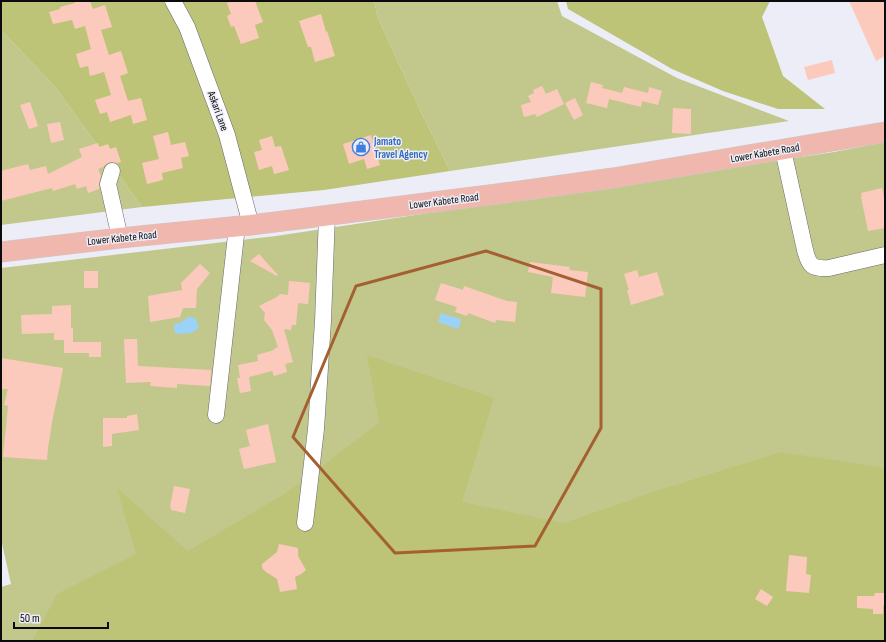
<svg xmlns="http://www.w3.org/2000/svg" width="886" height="642" viewBox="0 0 886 642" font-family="'Sofia Sans Condensed',sans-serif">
<rect width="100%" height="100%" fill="#ecedf6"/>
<!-- green -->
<g fill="#c2c88c">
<path d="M374 1H557L562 16 677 78 789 121 450 171 421 112 378 18Z"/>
<path d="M1 30 55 87 142 207 1 225Z"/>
<path d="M885 142V641H1V587L11 584 1 539V268L276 236 834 152Z"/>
</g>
<!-- forest -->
<g fill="#bdc477">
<path d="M1 1H374L378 18 421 112 450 171 324 190 142 207 55 87 1 30Z"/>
<path d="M566 1H770L762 17 783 76 825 109H778L723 91 672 69 568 9Z"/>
<path d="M367 355 494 398 462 502 564 523 656 491 781 452 885 468V641H32L57 594 136 554 117 488 188 551 286 493 379 423Z"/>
</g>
<!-- water -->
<g fill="#9ad2f9">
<path d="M441 313 460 319 461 322 458 329 438 322Z"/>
<path d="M188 317H192L196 319 199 327C194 335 185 333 177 334L175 333 174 324 180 323Z"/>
</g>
<!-- building -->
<g fill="#fccabd">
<path d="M75 1H90L93 9 105 5 112 27 101 30 109 55 121 51 128 73 120 76 128 101 141 98 147 120 133 124 131 115 110 122 107 112 100 114 95 100 111 95 104 72 90 76 88 66 80 68 76 54 91 49 85 26 75 29 72 20 53 24 49 12 60 9V7L75 3Z"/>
<path d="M233 1H255L263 22 255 25 259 38 241 44 234 26 231 27 227 16 231 14 227 3Z"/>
<path d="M849 1H885V56L876 61Z"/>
<path d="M321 14 326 32 327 31 335 56 315 62 311 47H308L299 21Z"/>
<path d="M832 60 835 73 808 80 804 67Z"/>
<path d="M591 82 603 85 602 88 622 93 624 87 648 93 649 87 662 91 658 105 642 101 641 107 609 99 607 108 586 103Z"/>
<path d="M542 86 546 94 557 89 564 104 537 117 535 114 524 117 521 105 531 102 528 96 534 93 533 90Z"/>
<path d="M575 98 583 115 574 120 565 103Z"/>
<path d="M30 102 38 126 29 129 20 105Z"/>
<path d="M673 108 691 109V134L672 133Z"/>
<path d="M60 122 64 140 51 143 47 124Z"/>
<path d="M168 132 171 145 185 142 189 156 181 158 183 168 162 173 163 180 147 184 142 163 159 159 153 136Z"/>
<path d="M371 135 380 165 367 169 364 159 349 164 343 144Z"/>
<path d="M272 136 275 147 281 146 289 170 274 174 272 166 259 170 254 152 262 150 259 140Z"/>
<path d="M98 143 99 147 108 144 110 149 116 147 121 162 117 163 114 162H110L106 164 103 167 98 169 101 176 99 182V189L88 193 86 186 77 189 75 184 53 191 52 188 1 201V171L28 164 30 170 46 166 48 174 82 157 79 149Z"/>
<path d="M882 188 885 202V228L868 231 861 197 862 196 861 193Z"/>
<path d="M259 254 278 275 277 276 250 261Z"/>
<path d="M530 262 570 267 569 270 588 272 585 297 551 293 553 277 528 272Z"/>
<path d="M200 264 210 273 197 289 196 308H183L180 317 150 322 148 296 182 290 181 283Z"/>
<path d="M637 270 639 277 657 272 664 295 631 305 627 290H629L624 274Z"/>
<rect x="84" y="271" width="14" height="17"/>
<path d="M289 281 310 283 308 304 298 303 296 325H292L291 330 284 329 293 362 285 364 287 372 274 376 272 371 249 377 251 391 240 393 237 378H240L238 365 258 361 257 355 274 350V349L278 347 272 330 264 320 265 313 259 306 277 297 280 294 288 295Z"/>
<path d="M441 283 463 290 464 286 507 301 517 302 515 322 496 320 495 323 468 313 467 316 455 312 457 307 435 300Z"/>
<path d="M71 305V328H73V342H101V357H89V353H64V340H54V333L22 334 21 315 52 314V306Z"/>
<path d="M124 339H137L138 366 211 370 210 386 177 384V388L150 386 151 382 126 383Z"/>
<path d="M1 358 63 368 60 385 53 417 48 448 47 460 3 457 8 406 4 405 8 389H1Z"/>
<path d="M137 414 139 430 112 434V446L103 447V418H127V416Z"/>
<path d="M268 424 276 462 244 469 239 449 250 446 246 430Z"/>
<path d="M174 486 190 489 185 513 171 510V508L170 507Z"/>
<path d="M279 544 298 548V556L306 570 301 574 295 577 297 589 280 592 277 579 266 572 262 568V564L277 552Z"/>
<path d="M789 555 807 557 806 574 811 575 809 593 786 591Z"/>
<path d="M761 589 773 597 767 606 755 599Z"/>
<path d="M875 593H885V606H883V614H873V609L857 608V596H874Z"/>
</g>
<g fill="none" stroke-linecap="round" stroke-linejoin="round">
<defs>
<g id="minor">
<path d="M173 1 187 27 227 135 251 225"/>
<path d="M783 150 805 250C809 266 812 269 829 268L885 255"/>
<path d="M112 171 108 184 120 238"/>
<path d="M216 415 237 226"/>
<path d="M305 523 316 429 323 321 327 215"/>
</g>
<path id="major" d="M1 252 120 238 251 225 497 194 613 178 885 132"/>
</defs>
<!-- minor casing -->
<use href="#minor" stroke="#66676e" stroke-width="17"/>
<!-- major casing -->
<use href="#major" stroke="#c9c9ca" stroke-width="21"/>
<!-- minor -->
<use href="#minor" stroke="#fff" stroke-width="16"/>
<!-- major -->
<use href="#major" stroke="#f0b7ae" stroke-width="20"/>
</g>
<!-- marked area -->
<path fill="none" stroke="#a46031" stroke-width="3" stroke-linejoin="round" d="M486 251 601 289V428L535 546 395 553 293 437 356 286Z"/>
<!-- icons -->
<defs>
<symbol id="shop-ring" viewBox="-11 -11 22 22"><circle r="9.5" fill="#ecedf6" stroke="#3f7fe0" stroke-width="1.5"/><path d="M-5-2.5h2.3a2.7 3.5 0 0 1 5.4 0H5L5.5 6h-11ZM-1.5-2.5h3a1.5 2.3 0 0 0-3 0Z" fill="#3f7fe0"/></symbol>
</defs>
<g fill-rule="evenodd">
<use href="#shop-ring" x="351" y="137" width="20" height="20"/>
</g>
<g text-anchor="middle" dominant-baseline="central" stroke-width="3" stroke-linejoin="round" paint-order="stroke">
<!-- street labels -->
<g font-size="11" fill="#0b0b0e" stroke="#ecedf6">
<text transform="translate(218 111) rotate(70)">Askari Lane</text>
<text transform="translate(765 153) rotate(-10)">Lower Kabete Road</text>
<text transform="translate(444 201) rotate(-7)">Lower Kabete Road</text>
<text transform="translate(122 238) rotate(-6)">Lower Kabete Road</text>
</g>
<!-- shop labels -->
<g font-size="11" font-weight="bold" fill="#366cbe" stroke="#ecedf6" text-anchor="start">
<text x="374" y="141">Jamato<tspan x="374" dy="13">Travel Agency</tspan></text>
</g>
</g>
<!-- border -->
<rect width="886" height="642" fill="none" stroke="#0b0b0e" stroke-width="4"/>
<!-- scale -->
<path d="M14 622v6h94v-6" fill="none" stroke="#0b0b0e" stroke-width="2"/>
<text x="20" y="622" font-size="12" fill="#0b0b0e" stroke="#ecedf6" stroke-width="3" paint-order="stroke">50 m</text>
</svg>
